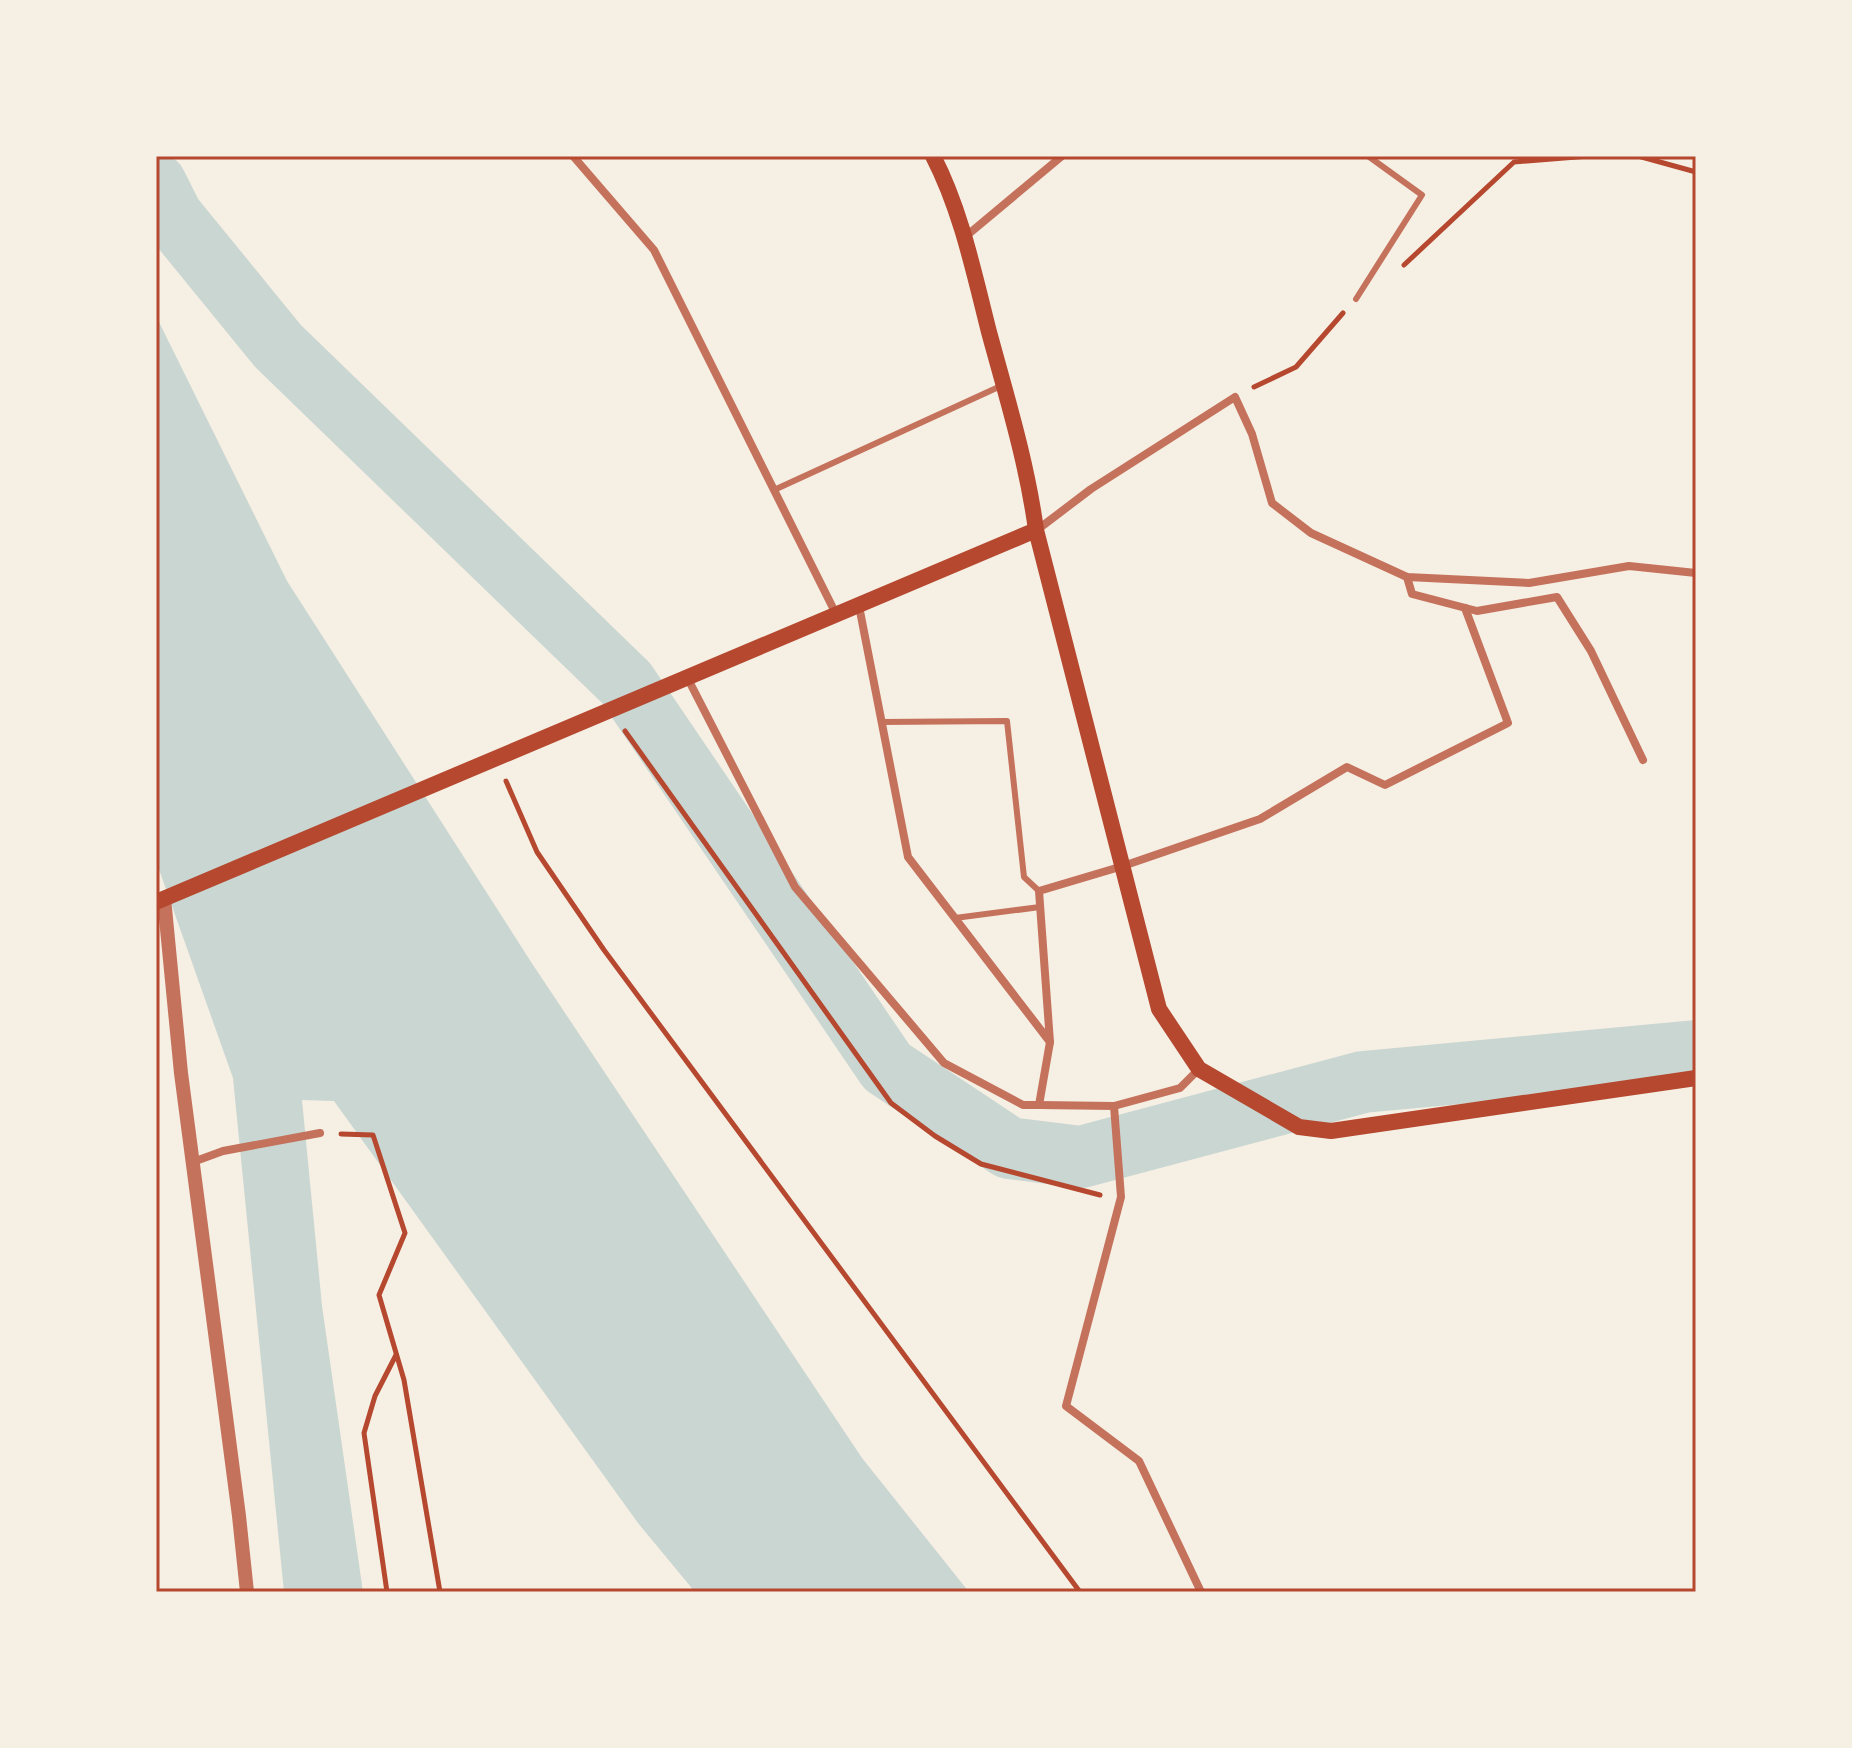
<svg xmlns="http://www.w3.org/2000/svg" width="1852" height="1748" viewBox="0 0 1852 1748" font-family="'Open Sans',sans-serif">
<rect width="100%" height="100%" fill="#f6efe4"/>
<!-- water -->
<path fill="#c9d6d2" d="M156 316 287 581 533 965 862 1458 969 1592H695L638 1523 334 1101 302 1100 322 1306 363 1592H284L233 1078 156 861Z"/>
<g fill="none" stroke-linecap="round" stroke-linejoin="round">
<!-- river -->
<path stroke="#c9d6d2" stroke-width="62" d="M156 184 172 216 278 346 626 683 887 1067 1009 1148 1081 1157 1363 1082 1696 1051"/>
<!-- path -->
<g stroke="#b5482f" stroke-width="5">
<path d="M1638 156 1696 172"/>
<path d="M1404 265 1514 162 1589 156"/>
<path d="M1254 387 1296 367 1343 313"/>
<path d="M625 731 891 1103 935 1136 981 1164 1100 1195"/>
<path d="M506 781 537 852 604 950 1080 1592"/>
<path d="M341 1134 373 1135 405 1233 379 1295 404 1380 440 1592"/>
<path d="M387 1592 364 1433 375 1396 396 1355"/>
</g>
<!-- service -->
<g stroke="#c5725c" stroke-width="6">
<path d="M1356 299 1422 195 1368 156"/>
<path d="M774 490 1003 385"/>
<path d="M881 722 1007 721 1024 877 1039 891"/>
<path d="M955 918 1040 907"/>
</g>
<!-- minor -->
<g stroke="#c5725c" stroke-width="8">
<path d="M573 156 654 250 836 614"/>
<path d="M965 237 1062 156"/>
<path d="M1037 530 1091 489 1235 397 1252 434 1272 503 1311 533 1407 577 1529 583 1629 566 1696 573"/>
<path d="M1407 577 1412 594 1477 611 1557 597 1591 651 1643 760"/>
<path d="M859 606 908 857 1050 1042 1039 1105"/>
<path d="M688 679 795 887 944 1063 1023 1105H1039L1114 1106 1180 1088 1199 1069"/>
<path d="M1050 1042 1039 891 1123 866 1260 819 1347 767 1385 785 1508 723 1465 608"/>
<path d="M1114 1106 1121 1197 1066 1406 1139 1461 1201 1592"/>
<path d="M193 1162 223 1151 320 1133"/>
</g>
<!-- tertiary -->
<path stroke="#c5725c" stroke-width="14" d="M164 898 181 1073 239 1516 247 1592"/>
<!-- secondary -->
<g stroke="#b5482f" stroke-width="16">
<path d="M933 156C961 210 974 273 989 332 1007 398 1027 463 1036 530"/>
<path d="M156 902 1036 530 1159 1009 1199 1069 1299 1127 1331 1131 1696 1078"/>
</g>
</g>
<!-- border -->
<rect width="1852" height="1748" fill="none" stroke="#f6efe4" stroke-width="316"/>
<rect x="158" y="158" width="1536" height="1432" fill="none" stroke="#b5482f" stroke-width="3"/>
</svg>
